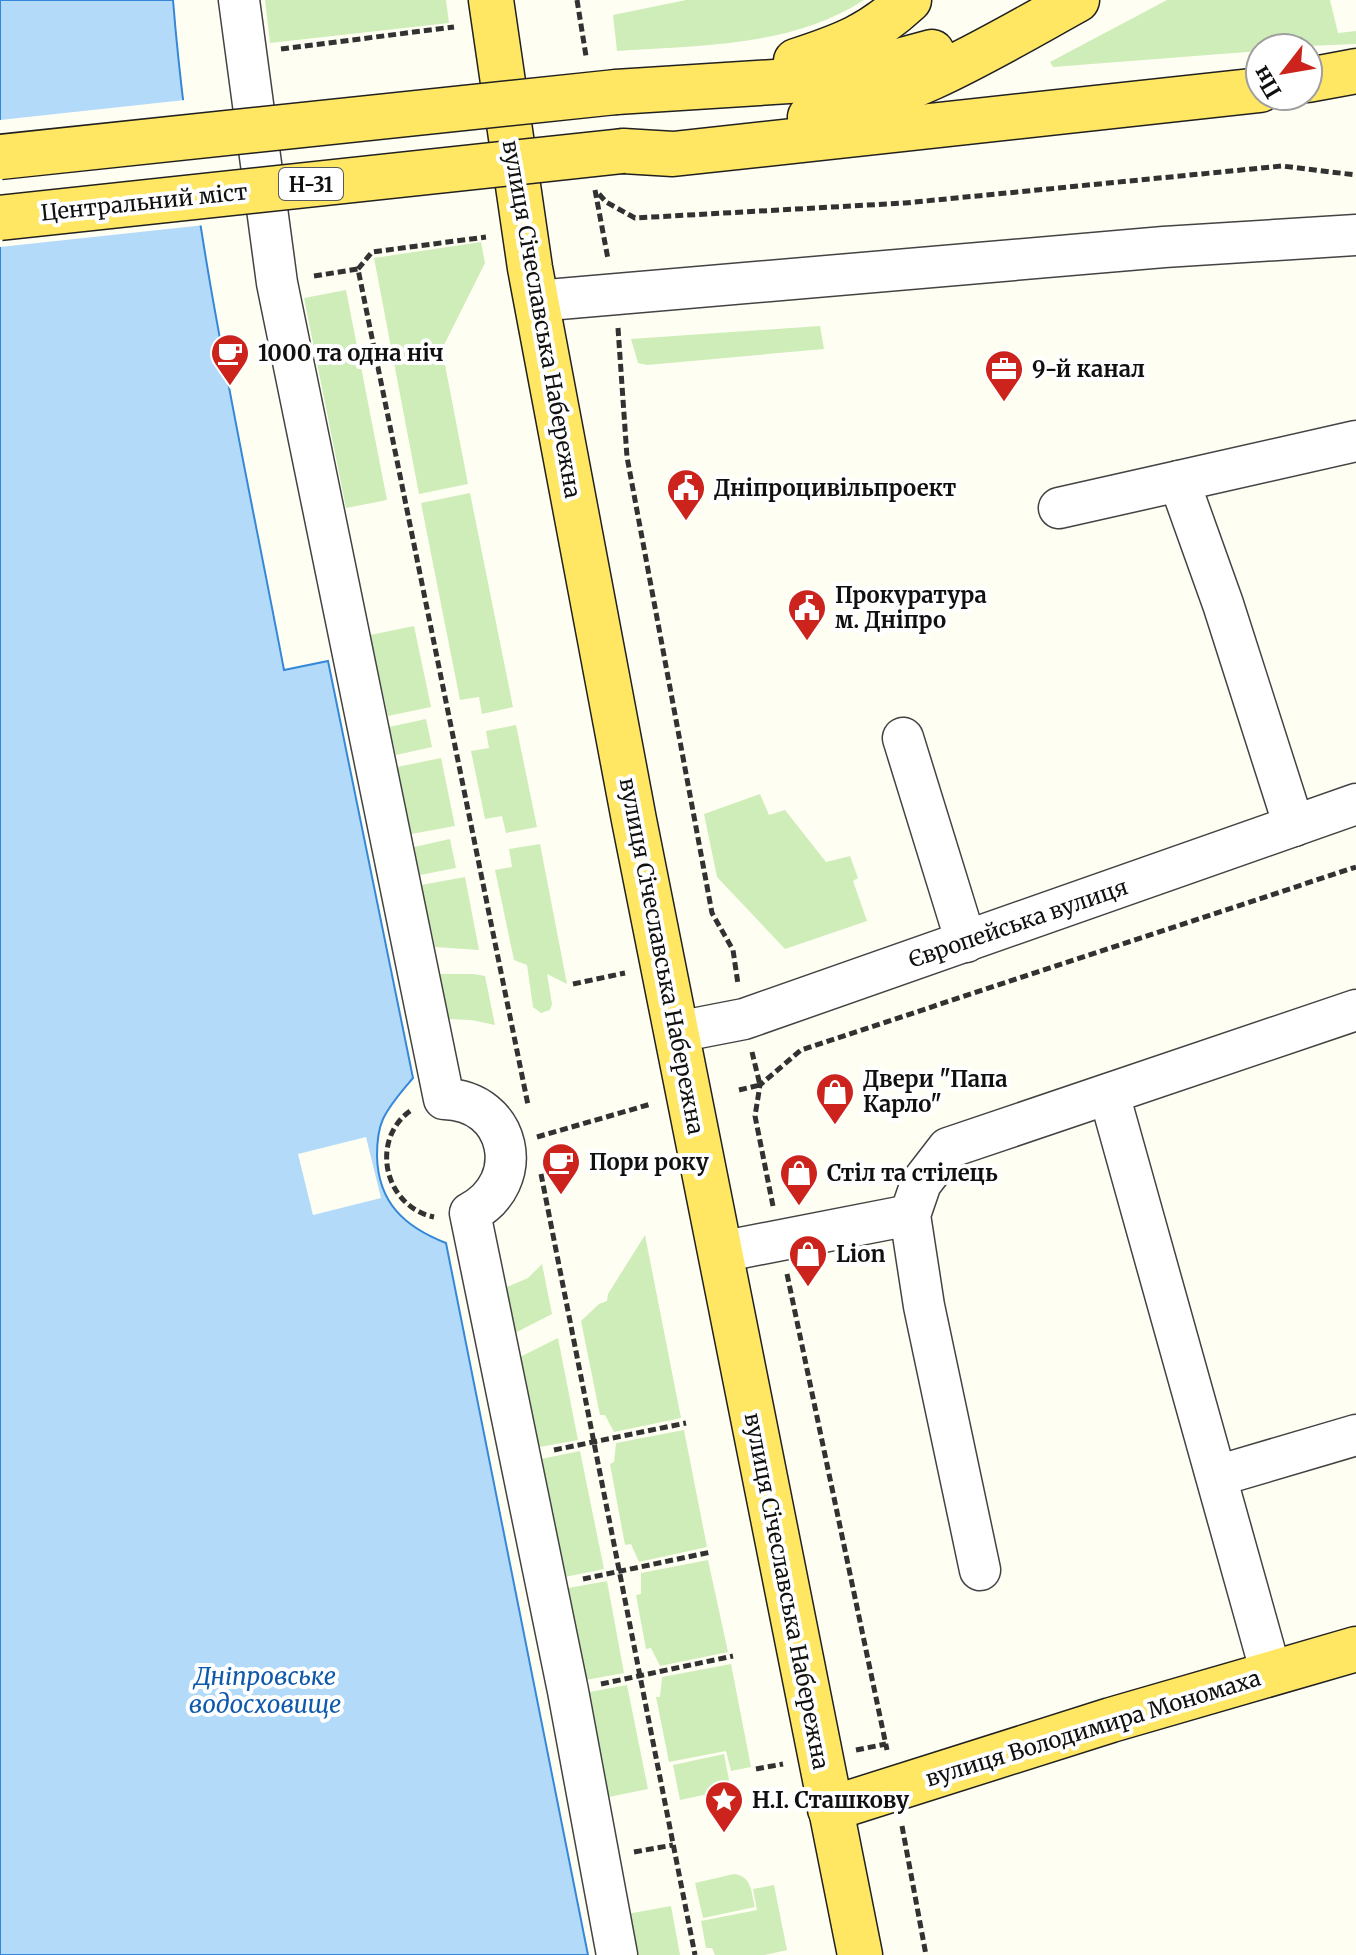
<svg xmlns="http://www.w3.org/2000/svg" width="1356" height="1955" viewBox="0 0 1356 1955" font-family="Merriweather,serif">
<rect width="100%" height="100%" fill="#fffef3"/>
<!-- green -->
<g fill="#cfedb9">
<path d="M265 0H446L449 23 270 43Z"/>
<path d="M686 0H864C791 47 702 45 617 51L613 15Z"/>
<path d="M1167 0H1330L1338 33 1356 31V44L1260 48V51L1053 67 1050 62Z"/>
<path d="M481 242 485 263 442 349 468 484 419 494 374 258Z"/>
<path d="M346 290 387 500 346 508 304 298Z"/>
<path d="M820 326 824 349 647 365 638 363 631 339Z"/>
<path d="M470 493 513 707 482 714 479 697 460 700 421 503Z"/>
<path d="M414 626 431 707 388 716 370 635Z"/>
<path d="M426 719 432 747 396 755 389 727Z"/>
<path d="M516 725 537 827 506 833 502 816 485 819 471 751 489 748 486 731Z"/>
<path d="M441 758 455 826 411 834 397 767Z"/>
<path d="M760 794 769 815 785 810 826 862 850 856 858 878 853 881 867 921 785 949 717 877 704 814Z"/>
<path d="M450 839 456 868 420 875 414 847Z"/>
<path d="M540 844 567 984 547 974 552 1004 550 1010 541 1013 533 1007 527 965 514 960 495 870 512 867 509 849Z"/>
<path d="M465 877 479 950 435 947 421 885Z"/>
<path d="M437 974H474L485 976 495 1025 471 1020 447 1019Z"/>
<path d="M645 1235 681 1418 614 1432 605 1415H600L581 1321 599 1304 607 1301 608 1294Z"/>
<path d="M542 1264 552 1314 511 1335 502 1289 528 1278Z"/>
<path d="M558 1338 578 1440 534 1448 516 1359Z"/>
<path d="M684 1430 707 1547 639 1562 631 1544 625 1545 610 1464 614 1462 616 1443Z"/>
<path d="M580 1451 604 1569 560 1578 536 1460Z"/>
<path d="M708 1560 728 1652 660 1666 651 1648 646 1649 636 1595 641 1594V1573Z"/>
<path d="M607 1581 624 1673 580 1681 563 1589Z"/>
<path d="M731 1664 751 1767 731 1771 726 1751 669 1762 656 1697H660L662 1677Z"/>
<path d="M627 1685 648 1789 604 1798 584 1693Z"/>
<path d="M724 1754 729 1780 722 1791 680 1800 673 1765Z"/>
<path d="M734 1874C752 1876 751 1892 755 1907L703 1918 695 1883Z"/>
<path d="M774 1885 787 1950 765 1955H715L712 1948H706L701 1921 757 1910 753 1889Z"/>
<path d="M671 1906 680 1955H634L627 1914Z"/>
</g>
<!-- water -->
<path fill="#b4dafa" stroke="#3588d7" stroke-width="2" d="M0 0H173C191 226 242 448 284 670L328 661 413 1078C402 1091 390 1104 383 1119 378 1130 377 1144 377 1156 378 1203 405 1227 446 1243L588 1955H0Z"/>
<!-- pier -->
<g fill="#fffef3">
<path d="M185 100 205 225 0 247V120Z"/>
<path d="M366 1137 381 1198 313 1215 298 1154Z"/>
</g>
<g fill="none" stroke-linecap="round" stroke-linejoin="round">
<defs>
<g id="minor">
<path d="M239 0 277 283 444 1099C511 1100 529 1182 470 1213L568 1691 617 1955"/>
<path d="M536 301 1164 247 1356 235"/>
<path d="M1059 508 1179 481"/>
<path d="M903 738 966 942"/>
<path d="M1294 826 1223 604 1179 481 1356 441"/>
<path d="M677 1032 744 1019 1356 804"/>
<path d="M1109 1094 1271 1673"/>
<path d="M720 1252 910 1215"/>
<path d="M1217 1476 1356 1435"/>
<path d="M980 1570 924 1306 910 1215 921 1183 948 1148 1356 1010"/>
</g>
<g id="major">
<path d="M491 0 530 268 634 820 860 1955"/>
<path d="M796 61C845 45 871 35 909 0"/>
<path d="M1308 80 1356 71"/>
<path d="M616 92 836 78 932 52"/>
<path d="M810 117C907 100 992 47 1077 0"/>
<path d="M623 151 673 154 1260 90"/>
<path d="M830 1809 1111 1720 1356 1649"/>
</g>
</defs>
<!-- minor casing -->
<use href="#minor" stroke="#434343" stroke-width="43"/>
<!-- major casing -->
<use href="#major" stroke="#212121" stroke-width="47"/>
<!-- path -->
<g stroke="#323232" stroke-width="5" stroke-dasharray="8 4" stroke-linecap="butt">
<path d="M577 0 586 56"/>
<path d="M281 49 454 27"/>
<path d="M595 190 608 259"/>
<path d="M599 194 606 202 635 218 905 203 1282 166 1356 175"/>
<path d="M358 269 372 252 486 237"/>
<path d="M314 276 358 269 528 1105"/>
<path d="M618 328 627 457 712 913 733 950 738 984"/>
<path d="M573 984 625 973"/>
<path d="M739 1090 760 1085 752 1052"/>
<path d="M410 1111C369 1141 385 1207 434 1217"/>
<path d="M537 1137 651 1104"/>
<path d="M541 1174 695 1955"/>
<path d="M773 1206 755 1116 760 1085 801 1050 1356 867"/>
<path d="M787 1274 887 1750"/>
<path d="M554 1450 686 1423"/>
<path d="M583 1579 711 1552"/>
<path d="M601 1684 733 1656"/>
<path d="M856 1750 886 1744"/>
<path d="M756 1769 783 1764"/>
<path d="M902 1826 926 1955"/>
<path d="M634 1852 673 1845"/>
</g>
<!-- minor -->
<use href="#minor" stroke="#fff" stroke-width="40"/>
<!-- major -->
<use href="#major" stroke="#ffe763" stroke-width="44"/>
<defs>
<g id="major-bridge">
<path d="M0 157 616 92"/>
<path d="M0 218 623 151"/>
</g>
</defs>
<!-- major-bridge casing -->
<use href="#major-bridge" stroke="#212121" stroke-width="47" stroke-linecap="butt"/>
<!-- major-bridge -->
<use href="#major-bridge" stroke="#ffe763" stroke-width="44"/>
</g>
<!-- icons -->
<defs>
<symbol id="cafe-pin" viewBox="-11 -11 22 30"><path d="M0 17L-7.5 6A9.5 9.5 0 1 1 7.5 6Z" fill="#cc241d" stroke="#fff"/><path d="M-5.5-4.5H6V0H3Q3 3.5 0 3.5H-2.5Q-5.5 3.5-5.5 0ZM3-3.2v2h1.7v-2ZM-6 4.5H4V6H-6Z" fill="#fff"/></symbol>
<symbol id="office-pin" viewBox="-11 -11 22 30"><path d="M0 17L-7.5 6A9.5 9.5 0 1 1 7.5 6Z" fill="#cc241d" stroke="#fff"/><path d="M-6-3h4V-5.5h4V-3h4V5H-6ZM-1-4.5V-3h2v-1.5ZM-6 0V1H6V0Z" fill="#fff"/></symbol>
<symbol id="civic-pin" viewBox="-11 -11 22 30"><path d="M0 17L-7.5 6A9.5 9.5 0 1 1 7.5 6Z" fill="#cc241d" stroke="#fff"/><path d="M-.6-6.5H3V-4.5H.6V-3L4-1V1h2V6H-6V1h2V-1L-.6-3ZM-1.2 2.5V6h2.4V2.5Z" fill="#fff"/></symbol>
<symbol id="shop-pin" viewBox="-11 -11 22 30"><path d="M0 17L-7.5 6A9.5 9.5 0 1 1 7.5 6Z" fill="#cc241d" stroke="#fff"/><path d="M-5-2.5h2.3a2.7 3.5 0 0 1 5.4 0H5L5.5 6h-11ZM-1.5-2.5h3a1.5 2.3 0 0 0-3 0Z" fill="#fff"/></symbol>
<symbol id="sight-pin" viewBox="-11 -11 22 30"><path d="M0 17L-7.5 6A9.5 9.5 0 1 1 7.5 6Z" fill="#cc241d" stroke="#fff"/><path d="M0-6L1.8-2.2L6-1.7L2.9 1.2L3.7 5.4L0 3.3L-3.7 5.4L-2.9 1.2L-6-1.7L-1.8-2.2Z" fill="#fff"/></symbol>
</defs>
<g fill-rule="evenodd">
<use href="#cafe-pin" x="208" y="331" width="44" height="60"/>
<use href="#office-pin" x="982" y="347" width="44" height="60"/>
<use href="#civic-pin" x="664" y="466" width="44" height="60"/>
<use href="#civic-pin" x="785" y="586" width="44" height="60"/>
<use href="#shop-pin" x="813" y="1070" width="44" height="60"/>
<use href="#cafe-pin" x="539" y="1140" width="44" height="60"/>
<use href="#shop-pin" x="777" y="1151" width="44" height="60"/>
<use href="#shop-pin" x="786" y="1232" width="44" height="60"/>
<use href="#sight-pin" x="702" y="1778" width="44" height="60"/>
</g>
<g text-anchor="middle" dominant-baseline="central" stroke-width="8" stroke-linejoin="round" paint-order="stroke">
<!-- shield labels -->
<rect fill="#fff" stroke="#585858" stroke-width="2" x="279" y="168" width="64" height="32" rx="6"/>
<g font-size="20" font-weight="bold" fill="#101010">
<text x="311" y="184">Н-31</text>
</g>
<!-- street labels -->
<g font-size="22" fill="#101010" stroke="#fff">
<text transform="translate(144 202) rotate(-6)">Центральний міст</text>
<text transform="translate(542 319) rotate(80)">вулиця Січеславська Набережна</text>
<text transform="translate(1018 923) rotate(-19)">Європейська вулиця</text>
<text transform="translate(662 956) rotate(79)">вулиця Січеславська Набережна</text>
<text transform="translate(787 1591) rotate(79)">вулиця Січеславська Набережна</text>
<text transform="translate(1093 1728) rotate(-17)">вулиця Володимира Мономаха</text>
</g>
<!-- poi labels -->
<g font-size="22" font-weight="bold" fill="#101010" stroke="#fff" text-anchor="start">
<text x="258" y="353">1000 та одна ніч</text>
<text x="1032" y="369">9-й канал</text>
<text x="714" y="488">Дніпроцивільпроект</text>
<text x="835" y="595">Прокуратура<tspan x="835" dy="25">м. Дніпро</tspan></text>
<text x="863" y="1079">Двери "Папа<tspan x="863" dy="25">Карло"</tspan></text>
<text x="589" y="1162">Пори року</text>
<text x="827" y="1173">Стіл та стілець</text>
<text x="836" y="1254">Lion</text>
<text x="752" y="1800">Н.І. Сташкову</text>
</g>
<!-- water labels -->
<g font-size="24" font-style="italic" fill="#0f59ad" stroke="#fff">
<text x="265" y="1676">Дніпровське<tspan x="265" dy="28">водосховище</tspan></text>
</g>
</g>
<!-- north arrow -->
<g transform="translate(1284 72) rotate(239)"><circle r="38" fill="#ffffff" stroke="#9f9f9f" stroke-width="2"/>
<path d="M0-6L14 30L0 20L-14 30Z" fill="#cc241d"/>
<text y="-12" font-size="22" font-weight="bold" text-anchor="middle" fill="#101010">Пн</text>
</g>
</svg>
